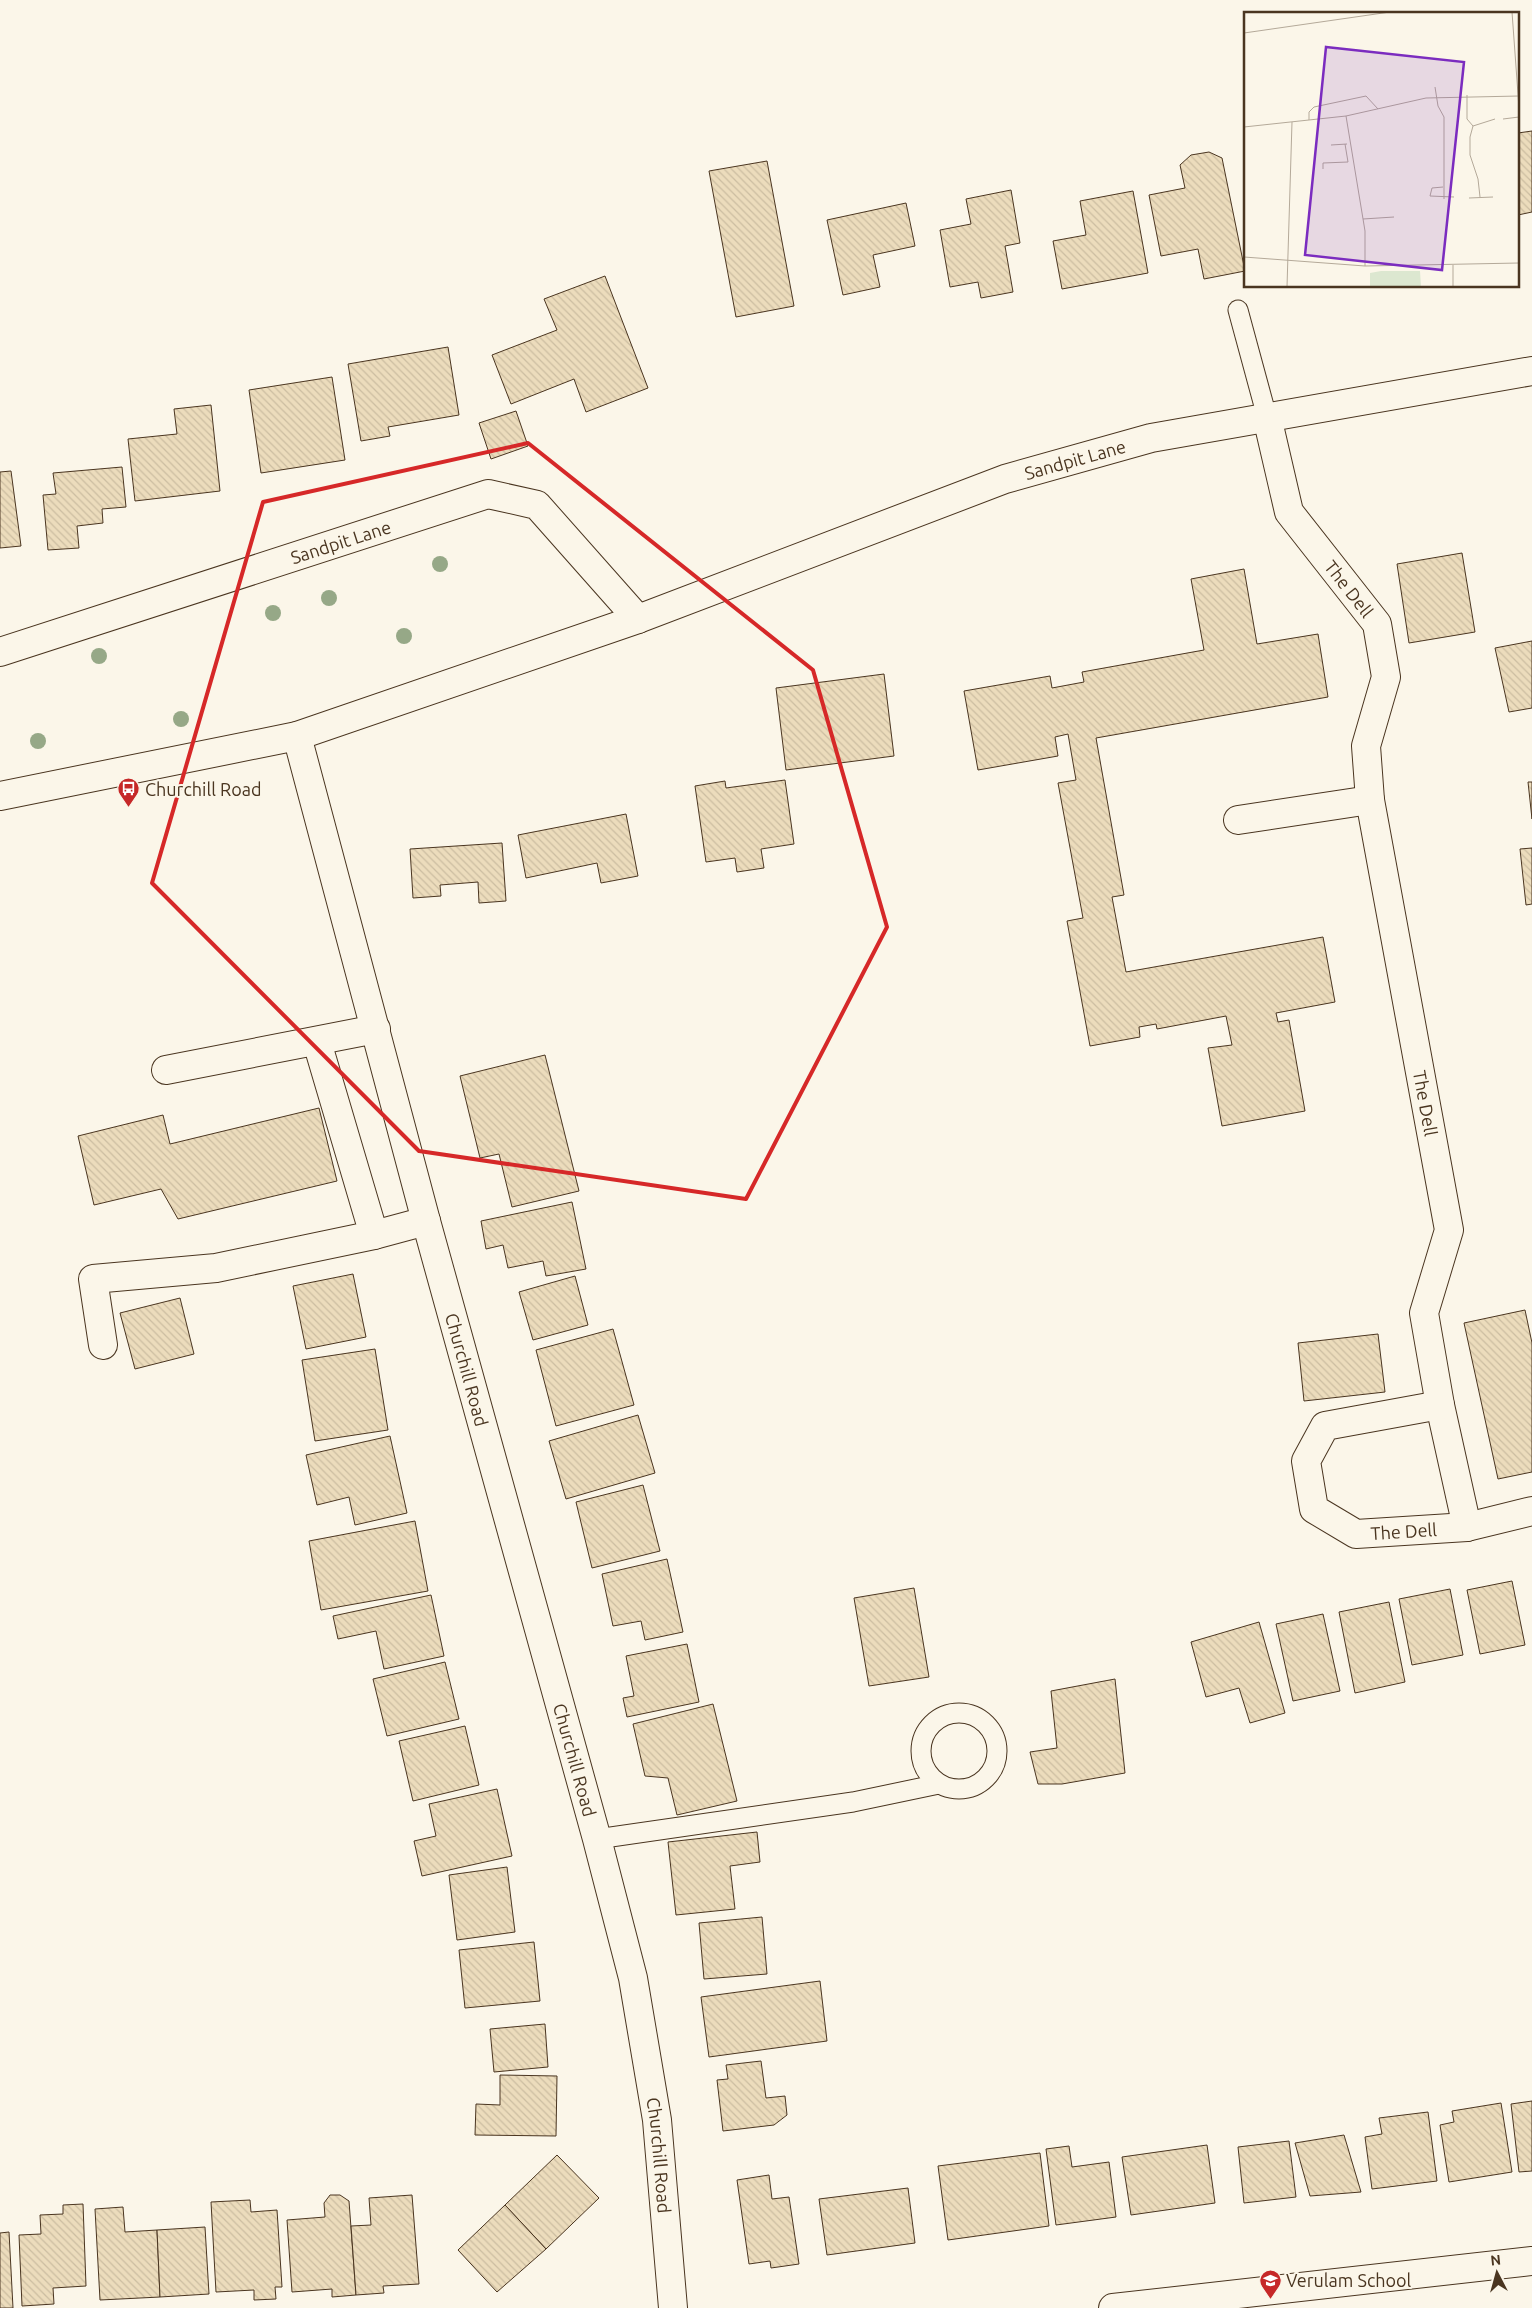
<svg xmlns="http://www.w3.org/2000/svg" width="1532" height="2308" viewBox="0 0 1532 2308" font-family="Ubuntu,sans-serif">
<defs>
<pattern id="building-back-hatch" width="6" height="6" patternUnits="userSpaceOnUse" patternTransform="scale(1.25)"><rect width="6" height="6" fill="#ecdcbc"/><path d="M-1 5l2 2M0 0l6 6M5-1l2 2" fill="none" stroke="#ccbda1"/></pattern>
</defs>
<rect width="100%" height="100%" fill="#fbf6e9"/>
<!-- building -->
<g fill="url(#building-back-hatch)" stroke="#4a3520">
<path d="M1532 131V212L1518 215V133Z"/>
<path d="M1209 152 1222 158 1245 271 1204 279 1198 249 1161 256 1149 195 1185 188 1180 165 1191 155Z"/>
<path d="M767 161 794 306 736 317 709 171Z"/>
<path d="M1011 190 1020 243 1005 246 1013 292 981 298 978 282 950 287 940 230 971 224 966 199Z"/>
<path d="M1133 191 1148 273 1062 289 1053 241 1086 235 1080 201Z"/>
<path d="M906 203 915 246 873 255 880 287 843 295 827 220Z"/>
<path d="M605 276 648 388 586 412 574 379 511 404 492 355 557 330 544 299Z"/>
<path d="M448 347 459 415 388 427 390 436 361 441 348 364Z"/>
<path d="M332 377 345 460 261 473 249 390Z"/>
<path d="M211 405 220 491 135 501 128 439 177 434 174 409Z"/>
<path d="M516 411 528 446 491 459 479 423Z"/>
<path d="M122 467 126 507 102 509 103 523 77 526 79 548 48 550 43 495 56 494 53 473Z"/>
<path d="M11 471 21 546 0 548V472Z"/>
<path d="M1462 553 1475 632 1409 643 1397 564Z"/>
<path d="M1244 569 1257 644 1318 634 1328 697 1096 738 1124 895 1112 897 1126 972 1323 937 1335 1002 1276 1013 1278 1022 1289 1020 1305 1111 1222 1126 1208 1048 1232 1045 1226 1016 1157 1029 1156 1024 1139 1027 1140 1037 1090 1046 1067 921 1083 918 1058 783 1076 780 1068 734 1055 737 1058 756 978 770 964 691 1050 676 1052 688 1084 682 1082 672 1204 650 1191 579Z"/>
<path d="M1532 641V708L1509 712 1495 648Z"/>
<path d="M884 674 894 756 786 770 776 688Z"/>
<path d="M785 780 794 844 761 849 764 868 737 872 735 858 706 862 695 786 725 781 726 788Z"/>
<path d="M1528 782H1532V819Z"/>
<path d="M626 814 638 876 601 883 597 863 526 878 518 835Z"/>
<path d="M502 843 506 901 479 903 478 882 440 885 441 896 413 898 410 849Z"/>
<path d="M1532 848V904L1526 905 1520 849Z"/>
<path d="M545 1055 579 1191 512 1207 499 1154 480 1158 460 1076Z"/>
<path d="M319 1108 337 1181 178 1219 161 1189 94 1205 78 1136 163 1115 170 1144Z"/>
<path d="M572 1202 586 1269 546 1276 543 1261 508 1268 503 1245 486 1249 481 1221Z"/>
<path d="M353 1274 366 1337 306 1349 293 1286Z"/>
<path d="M575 1276 588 1325 533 1340 519 1292Z"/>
<path d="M180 1298 194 1354 135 1369 120 1313Z"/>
<path d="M1525 1310 1532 1343V1472L1498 1479 1464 1323Z"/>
<path d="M613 1329 634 1405 556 1426 536 1350Z"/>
<path d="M1378 1334 1385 1392 1304 1401 1298 1343Z"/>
<path d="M375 1349 388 1430 315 1441 302 1360Z"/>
<path d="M638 1415 655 1473 566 1499 549 1441Z"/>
<path d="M390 1436 407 1513 355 1525 349 1497 317 1505 306 1455Z"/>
<path d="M643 1485 660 1551 592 1568 576 1502Z"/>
<path d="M415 1521 428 1591 321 1610 309 1541Z"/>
<path d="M667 1559 683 1632 645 1640 641 1621 613 1626 602 1574Z"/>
<path d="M1512 1581 1525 1645 1480 1654 1467 1590Z"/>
<path d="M914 1588 929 1677 869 1686 854 1598Z"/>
<path d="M1450 1589 1463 1655 1412 1665 1399 1599Z"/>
<path d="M431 1595 444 1656 384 1669 376 1631 338 1639 333 1616Z"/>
<path d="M1389 1602 1405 1682 1355 1693 1339 1612Z"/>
<path d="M1323 1614 1340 1691 1293 1701 1276 1624Z"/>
<path d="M1259 1622 1285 1713 1250 1723 1239 1688 1206 1697 1191 1642Z"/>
<path d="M687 1644 699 1702 627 1717 623 1698 634 1696 626 1656Z"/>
<path d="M445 1662 459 1719 387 1736 373 1679Z"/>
<path d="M1115 1679 1125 1773 1062 1784H1038L1030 1752 1057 1748 1051 1691Z"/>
<path d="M713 1704 737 1801 677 1815 668 1778 645 1776 633 1724Z"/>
<path d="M465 1726 479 1785 413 1801 399 1741Z"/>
<path d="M497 1789 512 1856 422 1876 414 1841 436 1836 429 1804Z"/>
<path d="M757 1832 760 1862 730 1866 735 1909 676 1915 668 1842Z"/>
<path d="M507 1867 515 1932 457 1940 449 1875Z"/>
<path d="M762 1917 767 1974 704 1979 699 1923Z"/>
<path d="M534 1942 540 2001 465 2008 459 1950Z"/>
<path d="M820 1981 827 2041 709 2057 701 1997Z"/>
<path d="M545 2024 548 2067 494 2072 490 2029Z"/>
<path d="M761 2061 766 2098 785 2096 787 2115 774 2125 723 2131 717 2080 728 2079 726 2065Z"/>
<path d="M500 2075 557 2076 556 2136 475 2135 476 2104 500 2105Z"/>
<path d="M1532 2101V2171L1519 2172 1511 2104Z"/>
<path d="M1501 2103 1512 2172 1449 2182 1440 2125 1454 2122 1452 2111Z"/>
<path d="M1428 2112 1437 2181 1372 2189 1365 2137 1382 2134 1379 2118Z"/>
<path d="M1344 2135 1361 2192 1310 2196 1295 2143Z"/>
<path d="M1289 2141 1296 2197 1244 2203 1238 2147Z"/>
<path d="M1207 2145 1215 2203 1131 2215 1122 2157Z"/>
<path d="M1069 2146 1072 2167 1109 2162 1116 2217 1056 2225 1046 2149Z"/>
<path d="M1040 2153 1049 2226 948 2240 938 2166Z"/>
<path d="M557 2155 599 2198 546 2249 505 2205Z"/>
<path d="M769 2175 772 2199 789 2197 799 2264 771 2268 770 2261 749 2264 737 2180Z"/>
<path d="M908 2188 915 2243 827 2255 819 2199Z"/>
<path d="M330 2195H340L349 2201 356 2295 332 2297V2289L292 2292 287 2220 325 2217 324 2203Z"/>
<path d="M412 2195 419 2284 383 2286 384 2293 356 2295 351 2226 371 2225 369 2198Z"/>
<path d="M250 2200 251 2212 277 2210 282 2287H275L276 2299 254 2300V2290L216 2292 211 2202Z"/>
<path d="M83 2204 86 2286 53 2288 54 2304 22 2306 19 2235 41 2234 40 2215 63 2214V2205Z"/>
<path d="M505 2205 546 2249 497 2292 458 2250Z"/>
<path d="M123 2207 125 2232 157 2230 160 2297 100 2300 95 2209Z"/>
<path d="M205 2227 209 2294 160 2297 157 2230Z"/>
<path d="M9 2232 13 2308H0V2233Z"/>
</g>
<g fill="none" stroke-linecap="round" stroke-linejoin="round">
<defs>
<g id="service">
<path d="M1238 310 1267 417"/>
<circle cx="959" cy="1751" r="38"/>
<path d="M597 1839 853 1802 939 1784"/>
</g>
<g id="minor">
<path id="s1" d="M1267 417 1289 512 1377 624 1386 677 1366 746 1370 800 1449 1230 1424 1313 1440 1405 1467 1527"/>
<path id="s2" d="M0 652 488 494 537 505 638 619"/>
<path id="s3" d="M297 736 426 1221 597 1839 633 1978 657 2120 673 2308"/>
<path d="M1238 820 1370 800"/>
<path d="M166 1070 376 1029"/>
<path d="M374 1235 426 1221"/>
<path d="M103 1345 93 1279 216 1268 374 1235 317 1042"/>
<path id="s4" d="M1440 1405 1325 1426 1306 1461 1314 1509 1356 1534 1467 1527 1532 1511"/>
<path d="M1113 2308 1532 2261"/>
</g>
<g id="tertiary">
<path id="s5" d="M0 796 297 736 638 619 1005 479 1151 438 1532 371"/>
</g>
</defs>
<!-- service casing -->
<use href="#service" stroke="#4a3520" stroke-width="21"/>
<!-- minor casing -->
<use href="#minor" stroke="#4a3520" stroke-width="30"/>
<!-- tertiary casing -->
<use href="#tertiary" stroke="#4a3520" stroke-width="30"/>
<!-- service -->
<use href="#service" stroke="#fbf6e9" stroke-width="19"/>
<!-- minor -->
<use href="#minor" stroke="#fbf6e9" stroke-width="28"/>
<!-- tertiary -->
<use href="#tertiary" stroke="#fbf6e9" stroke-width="28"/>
</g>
<!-- trees -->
<g fill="#96a887">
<circle cx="440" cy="564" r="8"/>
<circle cx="329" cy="598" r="8"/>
<circle cx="273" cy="613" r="8"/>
<circle cx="404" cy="636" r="8"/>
<circle cx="99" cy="656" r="8"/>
<circle cx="181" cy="719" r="8"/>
<circle cx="38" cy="741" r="8"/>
</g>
<!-- marked area -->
<path fill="none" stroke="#d62828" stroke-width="4" stroke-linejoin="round" d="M528 443 813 670 887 927 746 1199 419 1151 152 883 263 502Z"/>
<!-- icons -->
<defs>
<symbol id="bus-pin" viewBox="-11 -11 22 30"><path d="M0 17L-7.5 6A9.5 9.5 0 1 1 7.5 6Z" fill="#c62828" stroke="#fbf6e9"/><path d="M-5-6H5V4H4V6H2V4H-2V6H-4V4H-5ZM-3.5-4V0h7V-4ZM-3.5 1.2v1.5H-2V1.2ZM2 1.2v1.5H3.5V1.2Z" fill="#fff"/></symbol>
<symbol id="school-pin" viewBox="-11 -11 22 30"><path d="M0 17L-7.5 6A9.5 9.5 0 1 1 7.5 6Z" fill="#c62828" stroke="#fbf6e9"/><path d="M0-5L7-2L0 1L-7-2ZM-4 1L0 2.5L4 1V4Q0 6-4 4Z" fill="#fff"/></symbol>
</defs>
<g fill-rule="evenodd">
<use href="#bus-pin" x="116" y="776" width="25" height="34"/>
<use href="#school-pin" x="1258" y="2268" width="25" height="34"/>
</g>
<g text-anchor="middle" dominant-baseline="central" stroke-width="4" stroke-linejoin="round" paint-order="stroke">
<!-- street labels -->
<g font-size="18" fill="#4a3520" stroke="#fbf6e9">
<text stroke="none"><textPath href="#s5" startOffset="1129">Sandpit Lane</textPath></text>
<text stroke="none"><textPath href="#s2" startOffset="358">Sandpit Lane</textPath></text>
<text stroke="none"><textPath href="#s1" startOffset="195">The Dell</textPath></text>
<text stroke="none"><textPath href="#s1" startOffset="728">The Dell</textPath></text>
<text stroke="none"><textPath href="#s3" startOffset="656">Churchill Road</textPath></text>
<text stroke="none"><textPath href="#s4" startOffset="302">The Dell</textPath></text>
<text stroke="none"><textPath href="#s3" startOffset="1061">Churchill Road</textPath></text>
<text stroke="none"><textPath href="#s3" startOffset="1466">Churchill Road</textPath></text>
</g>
<!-- poi labels -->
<g font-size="18" fill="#4a3520" stroke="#fbf6e9" text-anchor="start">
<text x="145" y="789">Churchill Road</text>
<text x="1286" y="2280">Verulam School</text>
</g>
</g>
<!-- overview -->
<g transform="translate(1244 12)">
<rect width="275" height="275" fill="#fbf6e9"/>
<path d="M137 259H176L177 275H126V261Z" fill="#dce7d0"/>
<path fill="none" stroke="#b4a999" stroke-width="1" d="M268 0 275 96M0 21 146 0M191 75 194 94 200 105V187M223 83V107L229 114M102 104 121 219V254M259 107 275 105M65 108V100L70 95 122 84 134 97M0 115 102 104 182 86 275 84M87 133 103 132M79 157V151L104 150 101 132M199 175 188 176 186 184 210 185M236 185 234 167 226 143V125L229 114 251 107M225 186 249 185M119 207 150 205M0 245 121 254 275 251M43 275 48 110M209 275V253"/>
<path fill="#7b2cbf" fill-opacity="0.15" stroke="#7b2cbf" stroke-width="2.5" d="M82 35 220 50 198 258 61 243Z"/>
<rect width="275" height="275" fill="none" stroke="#4a3520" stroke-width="2.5"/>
</g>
<!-- north arrow -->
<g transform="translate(1497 2273) rotate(354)" stroke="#fbf6e9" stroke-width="4" paint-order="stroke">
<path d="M0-4L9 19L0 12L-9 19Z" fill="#4a3520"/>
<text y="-8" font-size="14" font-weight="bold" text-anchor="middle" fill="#4a3520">N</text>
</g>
</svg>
